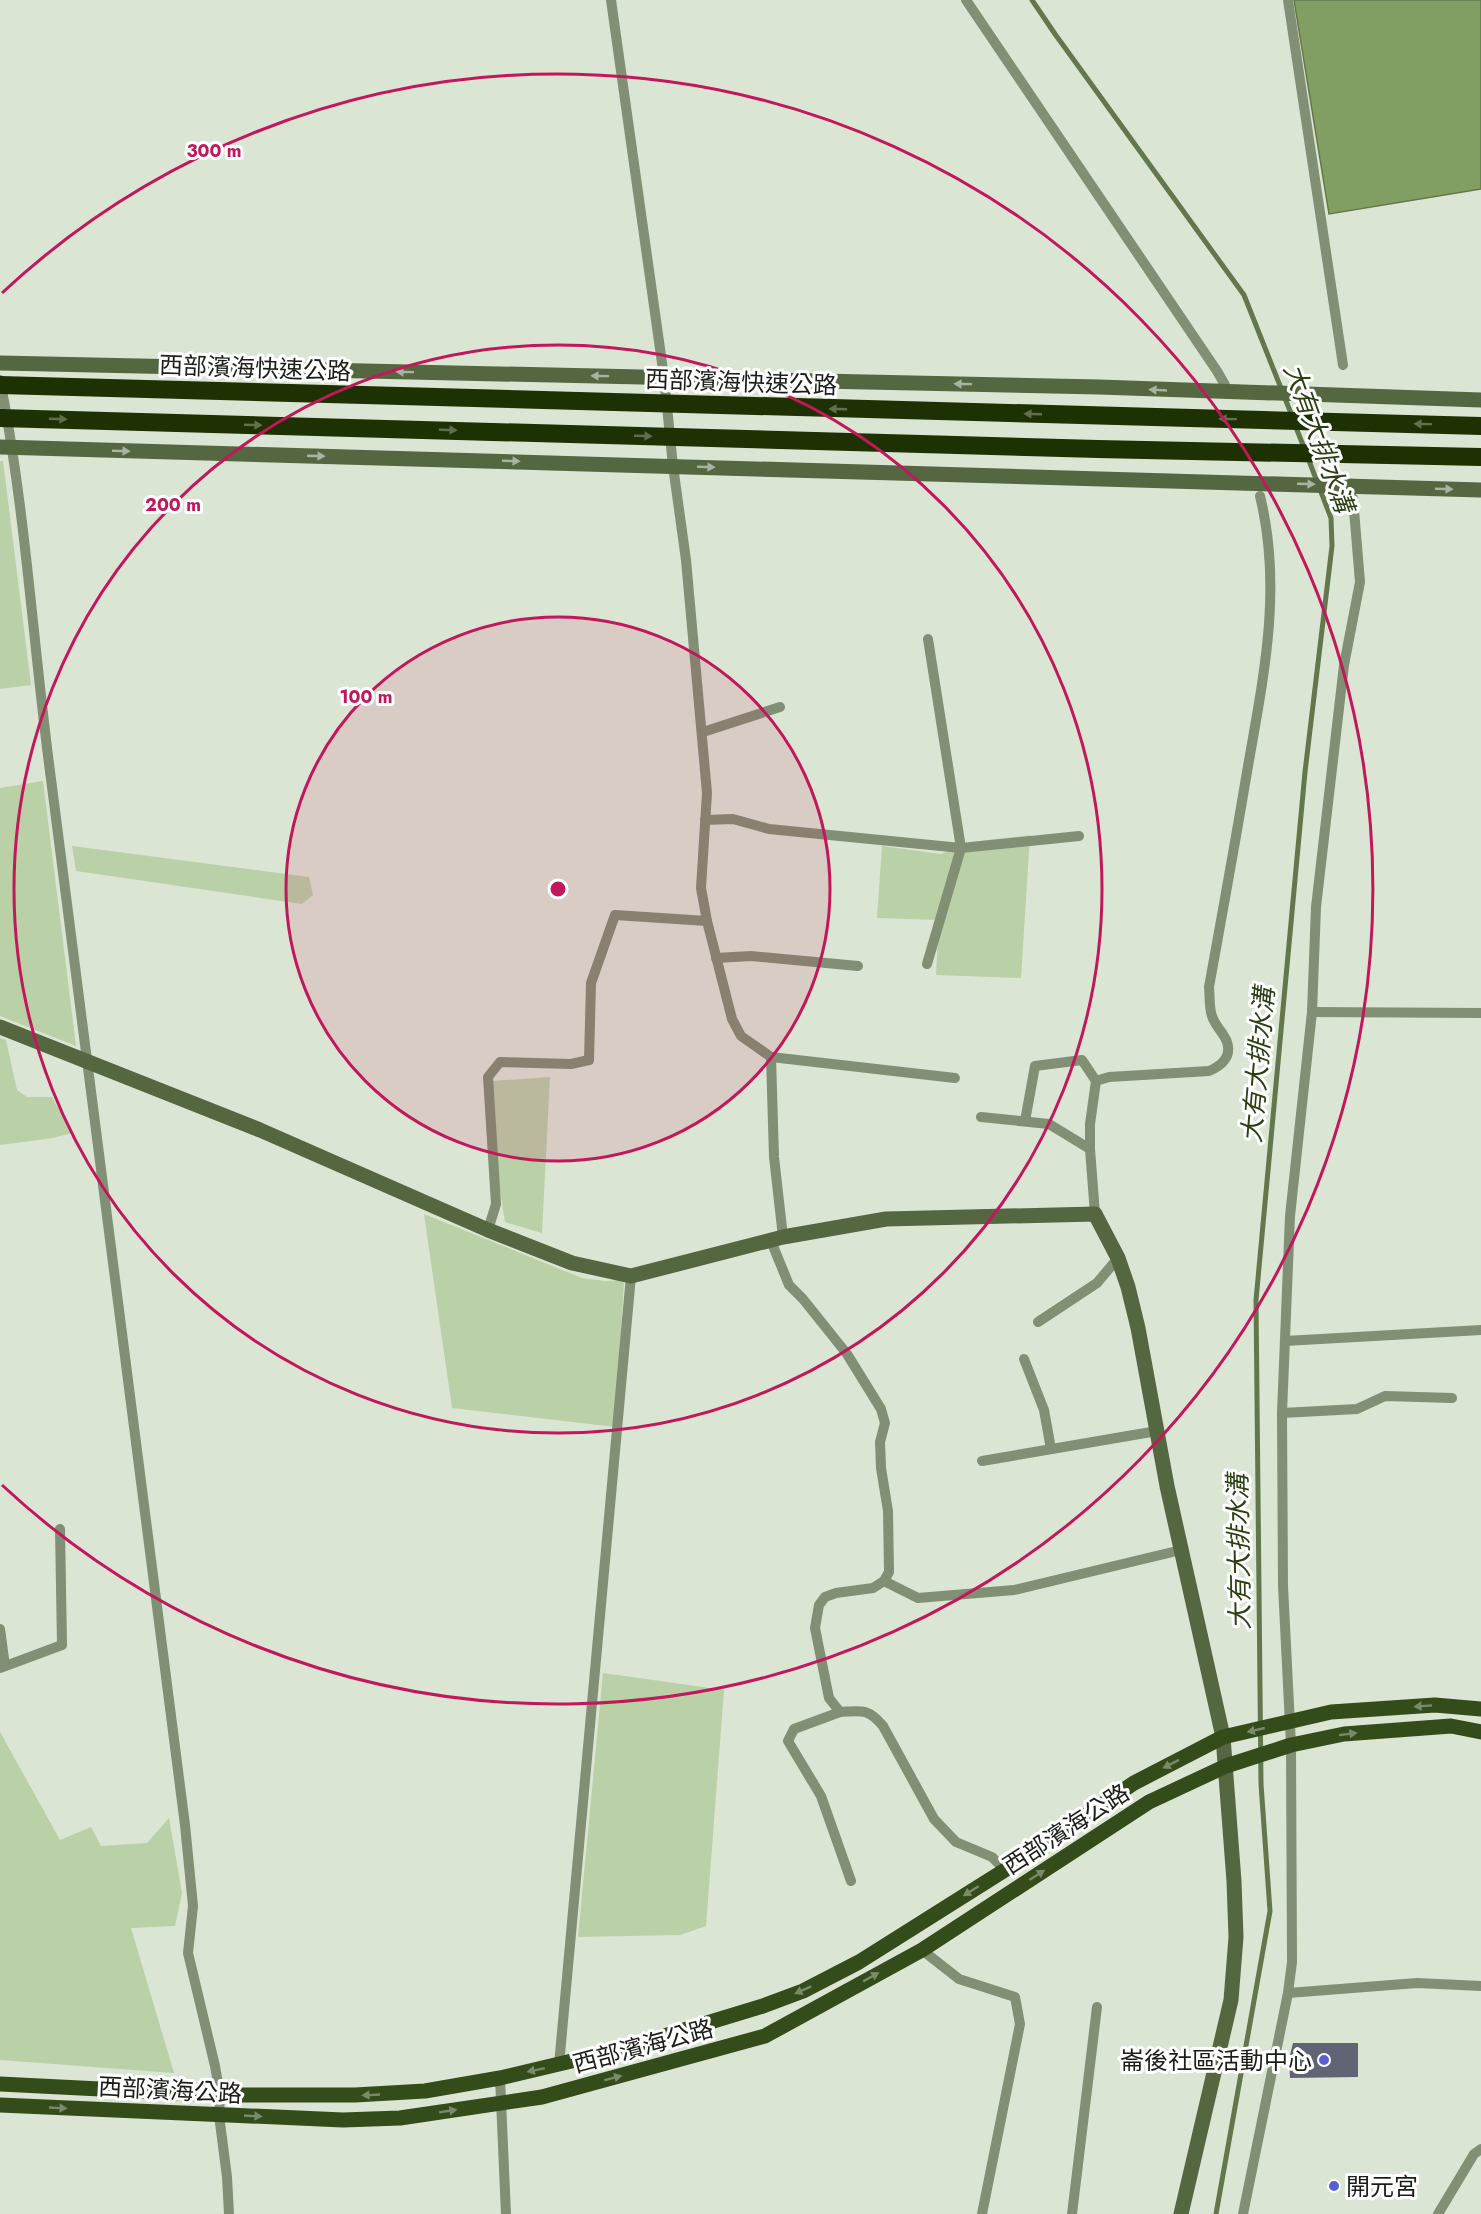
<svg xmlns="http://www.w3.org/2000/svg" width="1481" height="2214" viewBox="0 0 1481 2214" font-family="Jost,'Noto Sans TC',sans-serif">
<rect width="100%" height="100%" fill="#dbe5d3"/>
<!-- green -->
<g fill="#bad0a7">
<path d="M0 461H3L31 685 0 689Z"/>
<path d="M43 781 76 1046 0 1016V788Z"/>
<path d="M1030 835 1021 978 936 975 939 920 877 918 882 846 941 854 971 842Z"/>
<path d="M72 846 309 877 313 895 302 904 76 871Z"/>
<path d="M0 1038 6 1040 17 1090 27 1097H52L72 1133 53 1138 0 1145Z"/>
<path d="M550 1077 542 1233 505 1222 487 1107 492 1081Z"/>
<path d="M424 1214 582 1278 605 1281 624 1280 616 1427 452 1408Z"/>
<path d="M603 1673 724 1690 706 1926 680 1935 578 1937Z"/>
<path d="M0 1732 60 1840 91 1827 101 1846 147 1843 169 1818 182 1893 175 1926 131 1928 174 2073 0 2060Z"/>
</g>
<!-- water -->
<path fill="#819f62" stroke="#62784c" stroke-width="1.5" d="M1294 0H1481V189L1329 214Z"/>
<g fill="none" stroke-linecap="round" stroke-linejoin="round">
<!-- stream -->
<g stroke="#62784c" stroke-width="5">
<path d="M1032 0 1055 34 1244 295 1292 416"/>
<path d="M1295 425 1305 450"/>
<path d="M1216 2214 1270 1911 1261 1784 1256 1300 1305 772 1332 546 1331 518 1308 458"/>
</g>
</g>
<!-- building -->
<path fill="#606475" d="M1293 2043H1358V2077L1290 2078 1289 2059Z"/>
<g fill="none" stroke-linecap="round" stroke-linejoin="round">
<!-- lane -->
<g stroke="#818f74" stroke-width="10">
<path d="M611 0 664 377 673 466 686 560 707 793 701 888 707 921 732 1019 741 1036 771 1057 774 1157 783 1237"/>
<path d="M966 0 1217 371 1225 385"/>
<path d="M1288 0 1343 365"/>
<path d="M0 380C26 512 33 646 51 779 98 1127 140 1476 185 1825L193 1906 188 1953 215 2066 220 2095 219 2115 227 2177 229 2214"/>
<path d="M703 732 780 707"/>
<path d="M705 820 733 819 769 829 961 848 1079 836"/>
<path d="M716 958 751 956 858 966"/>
<path d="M927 964 961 848 928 639"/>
<path d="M1312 1012 1481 1013"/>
<path d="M771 1057 955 1078"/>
<path d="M981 1117 1049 1124 1090 1149"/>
<path d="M1025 1121 1035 1066 1082 1060 1096 1081"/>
<path d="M1095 1214 1090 1149V1124L1096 1081 1109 1077 1209 1071C1221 1066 1232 1057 1227 1042 1224 1033 1215 1026 1212 1016 1209 1008 1210 996 1209 987 1222 915 1235 844 1247 772 1263 679 1283 590 1260 496"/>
<path d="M488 1230 496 1204 488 1077 500 1062 571 1064 589 1060 591 983 615 915 707 921"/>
<path d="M771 1241 789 1285 803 1299 847 1354 881 1409 885 1423 880 1442 881 1468 888 1511 889 1572 884 1581 873 1588 836 1593 825 1597 819 1605 815 1628 829 1698 840 1712C862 1711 868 1708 883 1726L934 1819 956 1842 992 1857 1005 1870"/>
<path d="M1038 1322 1097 1283 1118 1258"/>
<path d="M1285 1341 1481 1330"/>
<path d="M1024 1359 1044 1410 1051 1449"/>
<path d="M1282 1413 1357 1409 1385 1396 1452 1398"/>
<path d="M982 1461 1157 1431"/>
<path d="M884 1581 918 1598 1014 1590 1181 1550"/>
<path d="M0 1629 5 1666"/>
<path d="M0 1668 62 1645 60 1529"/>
<path d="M840 1712 794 1729 788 1741 821 1796 851 1881"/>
<path d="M922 1950 959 1979 1015 1997 1020 2024 982 2214"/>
<path d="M1288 1993 1417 1983 1481 1986"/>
<path d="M559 2065 631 1276"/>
<path d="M500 2078 506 2214"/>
<path d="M1072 2214 1097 2007"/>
<path d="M1243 2214 1288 1993 1292 1962 1291 1745 1283 1586 1282 1413 1290 1216 1312 1012 1316 907 1344 665 1360 582 1353 498"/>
<path d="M1438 2214 1474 2154 1481 2149"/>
</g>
<!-- secondary -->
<g stroke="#546741" stroke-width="15">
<path d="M0 363 1099 387 1481 400"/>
<path d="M0 447 1481 490"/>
<path d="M0 1027 260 1130 488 1230 572 1263 631 1276 783 1237 886 1219 1095 1214 1118 1258 1128 1287 1138 1328 1167 1486 1223 1737 1234 1881 1236 1937 1231 2000 1181 2214"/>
</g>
<!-- primary -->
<g stroke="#344b1a" stroke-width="15">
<path d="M0 2084 220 2095H355L425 2091 500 2078 618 2050 763 2006 803 1991 859 1962 1005 1870 1134 1783 1223 1737 1331 1712 1435 1705 1481 1709"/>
<path d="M0 2105 343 2120 400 2118 542 2097 765 2036 922 1950 1149 1802 1226 1766 1291 1745 1344 1734 1451 1726 1481 1732"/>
</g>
<!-- highway -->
<g stroke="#1e3103" stroke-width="18">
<path d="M0 385 1481 426"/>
<path d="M0 418 1098 449 1481 457"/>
</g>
</g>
<!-- one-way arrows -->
<defs><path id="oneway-solid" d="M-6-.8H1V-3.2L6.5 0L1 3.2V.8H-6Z" transform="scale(1.5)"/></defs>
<g fill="#aab3a0">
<use href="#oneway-solid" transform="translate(405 372) rotate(-179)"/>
<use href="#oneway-solid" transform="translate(600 376) rotate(-179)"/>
<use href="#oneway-solid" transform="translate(963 384) rotate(-179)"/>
<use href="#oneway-solid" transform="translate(1158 390) rotate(-177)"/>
<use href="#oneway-solid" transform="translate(121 451) rotate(2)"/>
<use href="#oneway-solid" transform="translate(316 456) rotate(2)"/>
<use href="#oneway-solid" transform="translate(511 461) rotate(2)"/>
<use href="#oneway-solid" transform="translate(706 467) rotate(2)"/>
<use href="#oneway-solid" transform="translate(1306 484) rotate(2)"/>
<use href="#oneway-solid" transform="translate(1444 489) rotate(2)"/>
</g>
<g fill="#626f4f">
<use href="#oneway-solid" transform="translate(838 409) rotate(-178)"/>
<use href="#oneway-solid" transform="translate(1033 414) rotate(-178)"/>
<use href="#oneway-solid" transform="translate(58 419) rotate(2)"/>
<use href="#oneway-solid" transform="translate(1228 419) rotate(-179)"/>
<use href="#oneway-solid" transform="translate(1423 424) rotate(-179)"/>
<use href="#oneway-solid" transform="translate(253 425) rotate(2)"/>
<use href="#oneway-solid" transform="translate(448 430) rotate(2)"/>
<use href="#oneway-solid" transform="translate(643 436) rotate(2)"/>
</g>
<g fill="#7b8a6a">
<use href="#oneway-solid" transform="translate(1423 1706) rotate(176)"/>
<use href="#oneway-solid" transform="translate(1256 1730) rotate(167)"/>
<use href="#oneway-solid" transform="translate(1348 1734) rotate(-7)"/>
<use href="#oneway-solid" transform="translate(1171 1764) rotate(153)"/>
<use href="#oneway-solid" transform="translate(1037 1875) rotate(-33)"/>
<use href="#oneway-solid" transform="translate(971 1891) rotate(148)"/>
<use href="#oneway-solid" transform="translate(871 1977) rotate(-29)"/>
<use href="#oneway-solid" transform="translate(803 1990) rotate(156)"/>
<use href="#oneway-solid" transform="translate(536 2070) rotate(168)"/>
<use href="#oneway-solid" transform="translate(613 2078) rotate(-15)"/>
<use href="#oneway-solid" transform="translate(371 2095) rotate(177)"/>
<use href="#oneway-solid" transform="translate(58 2108) rotate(3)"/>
<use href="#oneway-solid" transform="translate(448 2111) rotate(-9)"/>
<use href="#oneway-solid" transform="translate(253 2116) rotate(3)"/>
</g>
<!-- distance rings -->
<circle cx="558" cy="889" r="272" fill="#c2185b" fill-opacity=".12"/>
<g fill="none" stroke="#c2185b" stroke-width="3">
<circle cx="558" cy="889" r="272"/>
<circle cx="558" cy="889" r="544"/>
<path d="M2 293A815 815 0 1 1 2 1485"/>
</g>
<!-- markers -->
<g fill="#585fd6" stroke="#fff" stroke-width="2">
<circle cx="1324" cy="2060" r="6"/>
<circle cx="1334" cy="2186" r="6"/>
</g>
<g text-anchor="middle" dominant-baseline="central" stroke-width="6" stroke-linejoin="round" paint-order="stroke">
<!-- street labels -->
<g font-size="24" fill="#1b1e18" stroke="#fff">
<text transform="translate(255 368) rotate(2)">西部濱海快速公路</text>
<text transform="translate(741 382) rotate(2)">西部濱海快速公路</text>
<text transform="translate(1066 1829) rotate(-33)">西部濱海公路</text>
<text transform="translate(643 2046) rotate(-15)">西部濱海公路</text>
<text transform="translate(170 2090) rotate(3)">西部濱海公路</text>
</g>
<!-- poi labels -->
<g font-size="24" fill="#1b1e18" stroke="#fff" text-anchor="end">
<text x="1312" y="2060">崙後社區活動中心</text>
<text x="1346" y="2186" text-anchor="start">開元宮</text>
</g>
<!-- water labels -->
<g font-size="26" font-style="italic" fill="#2c4014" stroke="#fff">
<text transform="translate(1319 438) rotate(70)">大有大排水溝</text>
<text transform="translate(1258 1065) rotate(-85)">大有大排水溝</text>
<text transform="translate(1239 1552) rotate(-91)">大有大排水溝</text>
</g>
</g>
<circle cx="558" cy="889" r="9" fill="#c2185b" stroke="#fff" stroke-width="3"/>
<g font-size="18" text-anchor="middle" font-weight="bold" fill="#c2185b" stroke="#fff" stroke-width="6" stroke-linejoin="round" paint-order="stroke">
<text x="214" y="157">300 m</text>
<text x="173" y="511">200 m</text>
<text x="366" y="703">100 m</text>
</g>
</svg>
